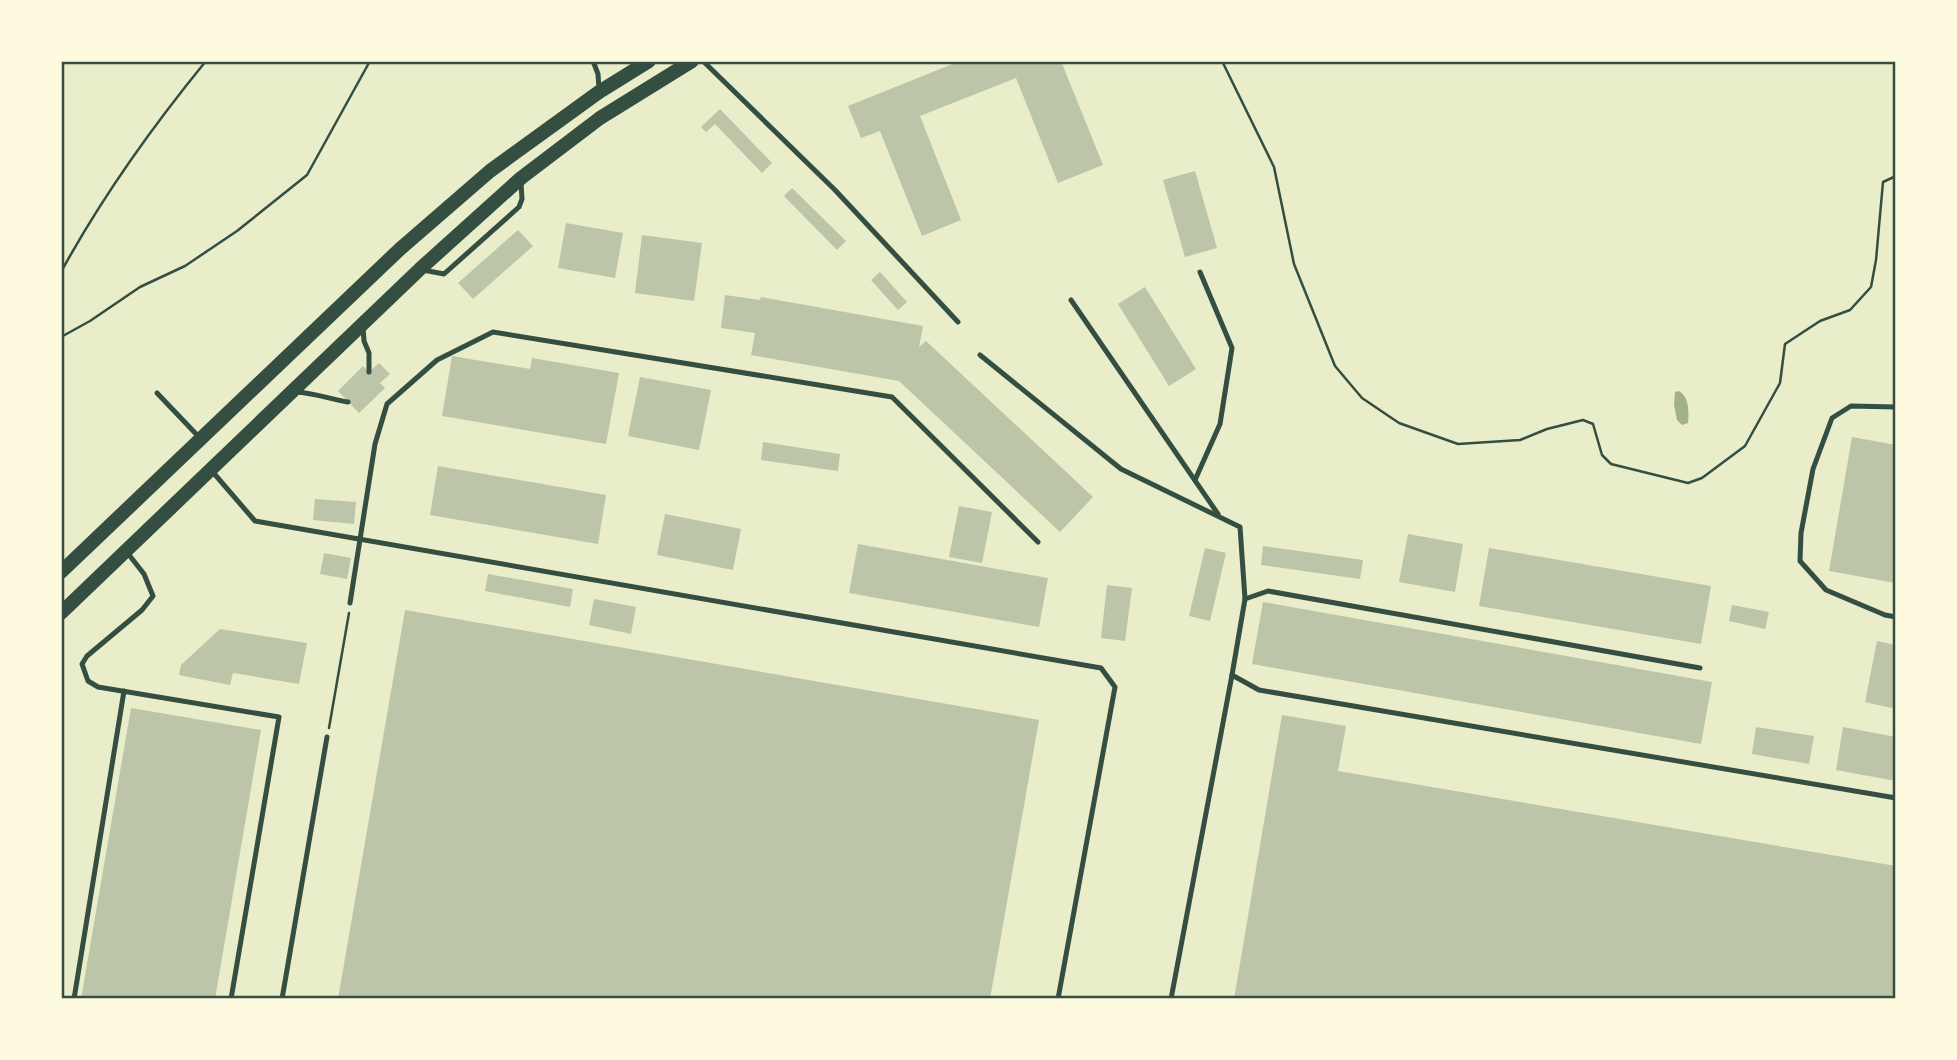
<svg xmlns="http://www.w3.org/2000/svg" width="1957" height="1060" viewBox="0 0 1957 1060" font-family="Overpass,sans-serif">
<rect width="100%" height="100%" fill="#e9edc9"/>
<!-- water -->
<path fill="#a3b18a" d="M1679 391C1689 397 1689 412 1688 423L1682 425 1677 420 1674 405 1675 392Z"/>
<!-- building -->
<g fill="#bcc5a7">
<path d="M960 61H1061L1103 165 1058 183 1016 78 920 116 961 220 922 236 880 131 861 138 848 106Z"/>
<path d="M720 109 772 163 762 173 715 124 706 132 701 127Z"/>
<path d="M1195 171 1217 248 1185 257 1163 180Z"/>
<path d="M792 188 846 241 837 250 784 196Z"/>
<path d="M566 223 623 233 615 278 558 268Z"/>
<path d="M518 230 533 246 473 299 458 283Z"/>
<path d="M642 235 702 243 694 301 635 293Z"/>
<path d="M880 272 907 302 898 310 871 280Z"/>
<path d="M1145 287 1196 369 1169 386 1118 304Z"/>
<path d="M725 295 760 300 761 297 923 326 919 347 926 341 1093 497 1060 532 899 381 751 355 755 333 721 328Z"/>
<path d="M452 356 530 369 532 358 619 373 606 444 442 416Z"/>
<path d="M379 363 390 374 380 383 385 388 359 413 338 391 363 366 369 372Z"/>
<path d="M640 377 711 390 699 450 628 436Z"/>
<path d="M1852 437 1896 445V583L1829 571Z"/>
<path d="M763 442 840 454 838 471 761 460Z"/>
<path d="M438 466 606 495 598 544 430 515Z"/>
<path d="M315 499 356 502 354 524 313 520Z"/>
<path d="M959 506 992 512 982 563 949 557Z"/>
<path d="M665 514 741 529 733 570 657 555Z"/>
<path d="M1408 534 1463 544 1455 592 1399 582Z"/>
<path d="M858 544 1048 578 1039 627 849 593Z"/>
<path d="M1263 546 1363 560 1360 579 1261 565Z"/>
<path d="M1205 548 1226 553 1210 621 1189 616Z"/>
<path d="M1489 548 1711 586 1701 644 1479 606Z"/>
<path d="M324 553 351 558 347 579 320 574Z"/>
<path d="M488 574 573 589 570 607 485 591Z"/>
<path d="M1107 585 1132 588 1125 641 1101 638Z"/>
<path d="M594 599 636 607 631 634 589 625Z"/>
<path d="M1263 602 1712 682 1701 744 1252 664Z"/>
<path d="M1732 605 1769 612 1765 629 1729 621Z"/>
<path d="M405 610 1039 720 990 999H338Z"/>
<path d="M220 629 307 643 299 684 233 673 230 685 179 675 181 665Z"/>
<path d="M1877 641 1896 645V709L1865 702Z"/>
<path d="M131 708 261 730 215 999H81Z"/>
<path d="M1282 715 1346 726 1338 771 1896 866V999H1234Z"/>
<path d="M1756 727 1814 736 1809 764 1752 754Z"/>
<path d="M1843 727 1896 737V781L1836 770Z"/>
</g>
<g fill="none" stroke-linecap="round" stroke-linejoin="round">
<!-- path -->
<g stroke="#344e41" stroke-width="2.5">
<path d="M1222 61 1274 167 1294 264 1335 366 1362 398 1399 423 1458 444 1520 440 1547 429 1583 420 1593 424 1602 455 1611 464 1688 483 1702 478 1745 446 1780 383 1785 344 1820 321 1850 310 1871 287 1876 260 1883 182 1896 176"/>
<path d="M61 272C102 197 152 127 206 61"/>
<path d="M61 337 90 321 140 287 185 266 237 231 307 175 370 61"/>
<path d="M329 728 349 613"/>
</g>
<!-- service -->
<g stroke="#344e41" stroke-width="5">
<path d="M593 61 598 74 599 89"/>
<path d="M703 61 835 190 958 322"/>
<path d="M423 270 444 274 519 207 522 199 521 183"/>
<path d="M1071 300 1218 514"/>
<path d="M363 327 364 341 369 353V372"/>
<path d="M980 355 1121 469 1240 527 1245 599"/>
<path d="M296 392C314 393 330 399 348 402"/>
<path d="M157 393 199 437"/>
<path d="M1896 407 1851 406 1832 418 1813 469 1801 533 1800 561 1826 590 1885 615 1896 617"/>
<path d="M211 470 255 521 1101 668 1115 687 1058 999"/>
<path d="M1195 480 1220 424 1232 348 1200 272"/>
<path d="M126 551 144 574 153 596 142 610 87 656 82 664 88 681 98 687 279 717 231 999"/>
<path d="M350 603 375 444 387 404 437 360 493 332 892 397 1038 542"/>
<path d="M1700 668 1268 591 1245 599 1232 675 1259 690 1896 798"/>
<path d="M74 999 124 691"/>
<path d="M282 999 327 737"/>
<path d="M1171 999 1232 675"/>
</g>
<!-- secondary -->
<g stroke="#344e41" stroke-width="14">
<path d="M61 572 400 249 490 171 599 92 649 61"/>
<path d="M61 613 420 269 521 178 600 118 692 61"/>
</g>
</g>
<!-- border -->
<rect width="1957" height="1060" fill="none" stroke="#fefae0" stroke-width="126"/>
<rect x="63" y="63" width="1831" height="934" fill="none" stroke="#344e41" stroke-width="2.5"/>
</svg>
